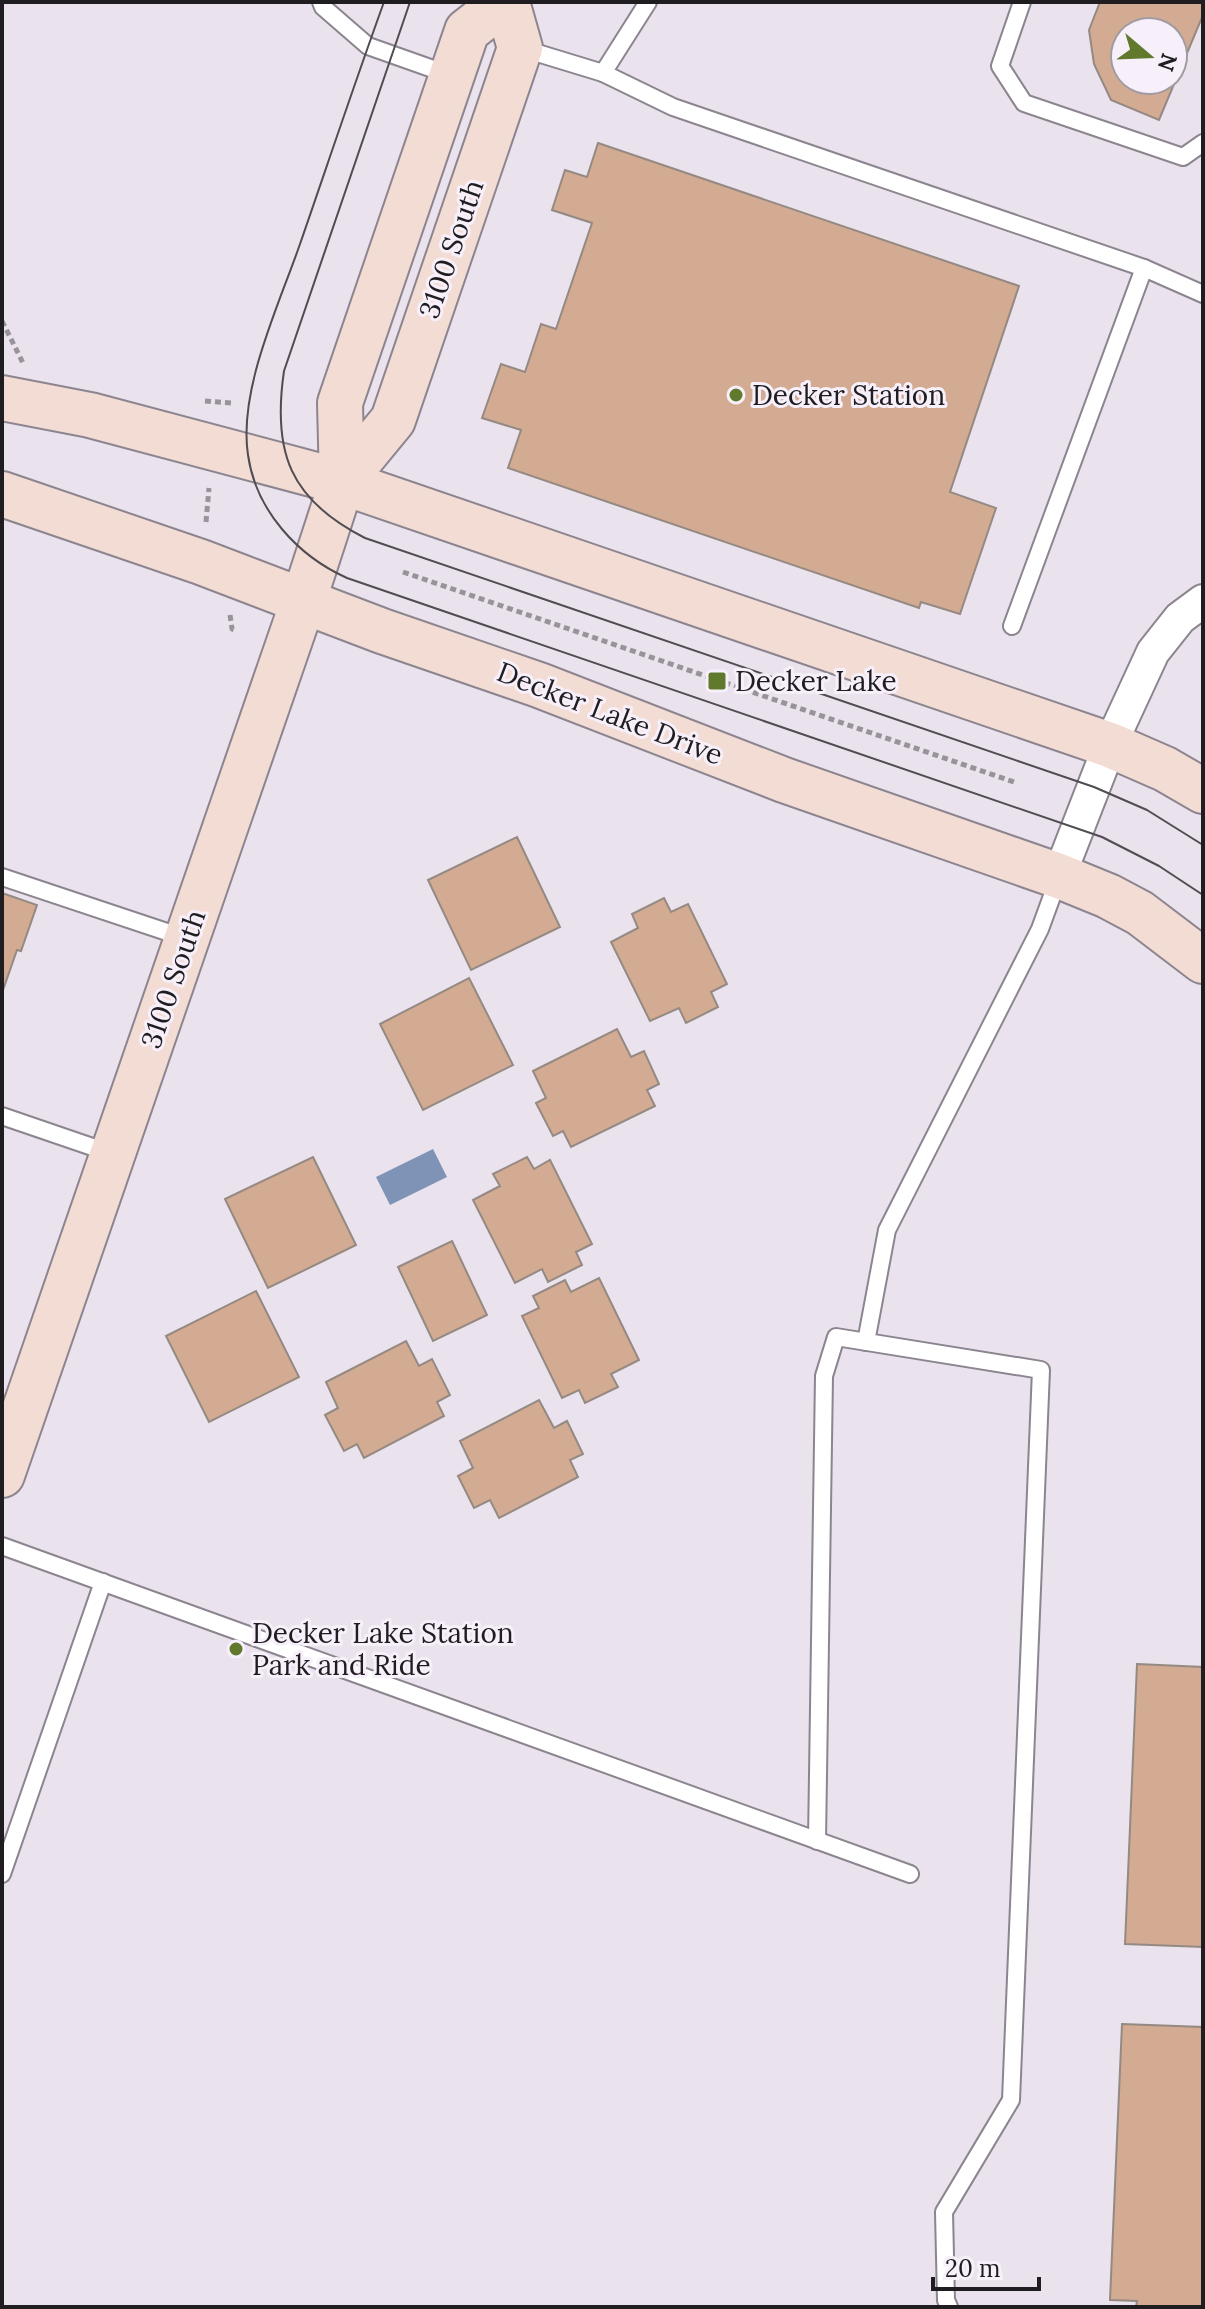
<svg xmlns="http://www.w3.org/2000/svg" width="1205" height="2309" viewBox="0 0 1205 2309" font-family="Lora,serif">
<rect width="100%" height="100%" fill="#eae2ed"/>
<!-- water -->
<path fill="#7f93b6" d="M433 1149 447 1177 390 1205 376 1177Z"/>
<!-- building -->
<g fill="#d2ab92" stroke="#958983" stroke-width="2" fill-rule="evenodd">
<path d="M1100 2H1203V15L1159 120 1111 100 1094 64 1089 30ZM1125 32H1173V80H1125Z"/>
<path d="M598 143 1019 286 950 492 996 508 960 614 921 602 919 608 508 468 521 430 482 418 501 364 525 372 541 324 556 329 592 223 552 210 565 170 587 177Z"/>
<path d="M517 837 560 927 471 970 428 880Z"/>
<path d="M2 893 37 905 21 951 17 950 2 993Z"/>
<path d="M664 898 671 912 688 904 727 984 711 992 718 1007 686 1023 679 1008 650 1021 611 942 638 928 632 914Z"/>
<path d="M469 978 513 1065 423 1110 380 1024Z"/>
<path d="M617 1029 631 1057 644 1051 659 1084 647 1090 655 1106 571 1147 563 1131 553 1136 536 1103 546 1098 533 1071Z"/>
<path d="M313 1157 356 1245 268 1288 225 1199Z"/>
<path d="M527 1157 534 1169 550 1160 592 1244 576 1252 582 1265 548 1282 542 1269 515 1283 473 1200 500 1186 493 1174Z"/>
<path d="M452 1241 487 1315 433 1341 398 1267Z"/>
<path d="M599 1278 639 1360 611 1374 618 1387 585 1403 579 1390 562 1398 522 1316 539 1308 533 1296 565 1280 571 1292Z"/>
<path d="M256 1291 299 1377 209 1422 166 1336Z"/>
<path d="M406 1341 419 1366 432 1359 450 1395 437 1402 444 1416 364 1458 357 1444 344 1451 325 1415 338 1408 326 1382Z"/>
<path d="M539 1400 554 1428 567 1421 583 1454 570 1460 578 1477 499 1518 490 1500 474 1508 458 1476 473 1468 460 1441Z"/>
<path d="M1137 1664 1203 1667V1947L1125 1944Z"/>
<path d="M1122 2024 1203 2027V2307H1136L1137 2301 1110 2300Z"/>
</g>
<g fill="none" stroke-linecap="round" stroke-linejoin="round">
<defs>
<g id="lane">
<path d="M321 2 323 7 368 46 450 75"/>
<path d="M1022 2 1000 66 1024 103 1183 157 1203 143"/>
<path d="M521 48 603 73 673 107 1144 268 1203 294"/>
<path d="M603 73 648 2"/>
<path d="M1012 626 1144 268"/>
<path d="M2 877 185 938"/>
<path d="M2 1116 110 1153"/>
<path d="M866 1342 887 1230 1040 929 1059 877"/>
<path d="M2 1546 910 1874"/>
<path d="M817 1841 824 1376 836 1337 1041 1370 1011 2100 944 2212 946 2300 949 2307"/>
<path d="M2 1874 103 1582"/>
</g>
<path id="street" d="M1059 876 1110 745 1153 652 1180 618 1203 601"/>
<g id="secondary">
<path d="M2 398 90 415 342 482 1110 745 1165 769 1203 791"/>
<path d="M342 482 393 420 520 48 507 2"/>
<path d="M2 494 201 562 382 631 539 685 784 780 1059 876 1108 896 1140 913 1203 961"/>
<path d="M2 1475 304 599 342 482 340 403 467 31 504 2"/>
</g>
</defs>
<!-- lane casing -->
<use href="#lane" stroke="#8c858f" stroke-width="20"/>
<!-- street casing -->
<use href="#street" stroke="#8c858f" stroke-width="36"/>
<!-- secondary casing -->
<use href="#secondary" stroke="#8c858f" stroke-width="48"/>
<!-- path -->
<g stroke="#98939b" stroke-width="5" stroke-dasharray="6 4" stroke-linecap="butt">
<path d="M2 321 23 363"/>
<path d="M205 401 232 403"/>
<path d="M206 522 209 488"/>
<path d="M403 572 1014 782"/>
<path d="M230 615 232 629 237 631"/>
</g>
<!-- lane -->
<use href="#lane" stroke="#fff" stroke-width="16"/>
<!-- street -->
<use href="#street" stroke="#fff" stroke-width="32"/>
<!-- secondary -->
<use href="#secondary" stroke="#f2dcd4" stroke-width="44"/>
<!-- tram -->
<g stroke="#504c51" stroke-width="2">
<path d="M384 2C355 82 328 163 300 244 279 305 238 390 248 455 256 511 298 556 347 578L1102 837 1159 866 1203 895"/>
<path d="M410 2 284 371C272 452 290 500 365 538L1094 787 1147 810 1203 845"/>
</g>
</g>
<!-- markers -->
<g fill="#60792d" stroke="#f7f0fb" stroke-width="3">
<circle cx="736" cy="395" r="8"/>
<rect x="707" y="671" width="20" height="20" rx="4"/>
<circle cx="236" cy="1649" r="8"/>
</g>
<g text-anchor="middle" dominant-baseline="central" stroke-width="6" stroke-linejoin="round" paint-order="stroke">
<!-- street labels -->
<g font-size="28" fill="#1f1d20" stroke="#f7f0fb">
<text transform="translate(451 249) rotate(-71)">3100 South</text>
<text transform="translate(610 713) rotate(21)">Decker Lake Drive</text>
<text transform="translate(173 979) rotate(-71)">3100 South</text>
</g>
<!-- poi labels -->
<g font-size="28" fill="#1f1d20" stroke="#f7f0fb" text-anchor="start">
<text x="752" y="395">Decker Station</text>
<text x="735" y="681">Decker Lake</text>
<text x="252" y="1633">Decker Lake Station<tspan x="252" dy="32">Park and Ride</tspan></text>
</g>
</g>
<!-- border -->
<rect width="1205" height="2309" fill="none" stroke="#1f1d20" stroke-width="8"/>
<!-- north arrow -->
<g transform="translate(1149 56) rotate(109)"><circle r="38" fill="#f7f0fb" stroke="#a19ca3" stroke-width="2"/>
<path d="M0-6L14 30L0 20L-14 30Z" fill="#60792d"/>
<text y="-12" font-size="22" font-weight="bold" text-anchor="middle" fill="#1f1d20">N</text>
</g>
<!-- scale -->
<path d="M933 2277v12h106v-12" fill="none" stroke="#1f1d20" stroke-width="4"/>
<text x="945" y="2277" font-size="24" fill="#1f1d20" stroke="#f7f0fb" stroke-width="6" paint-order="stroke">20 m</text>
</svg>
